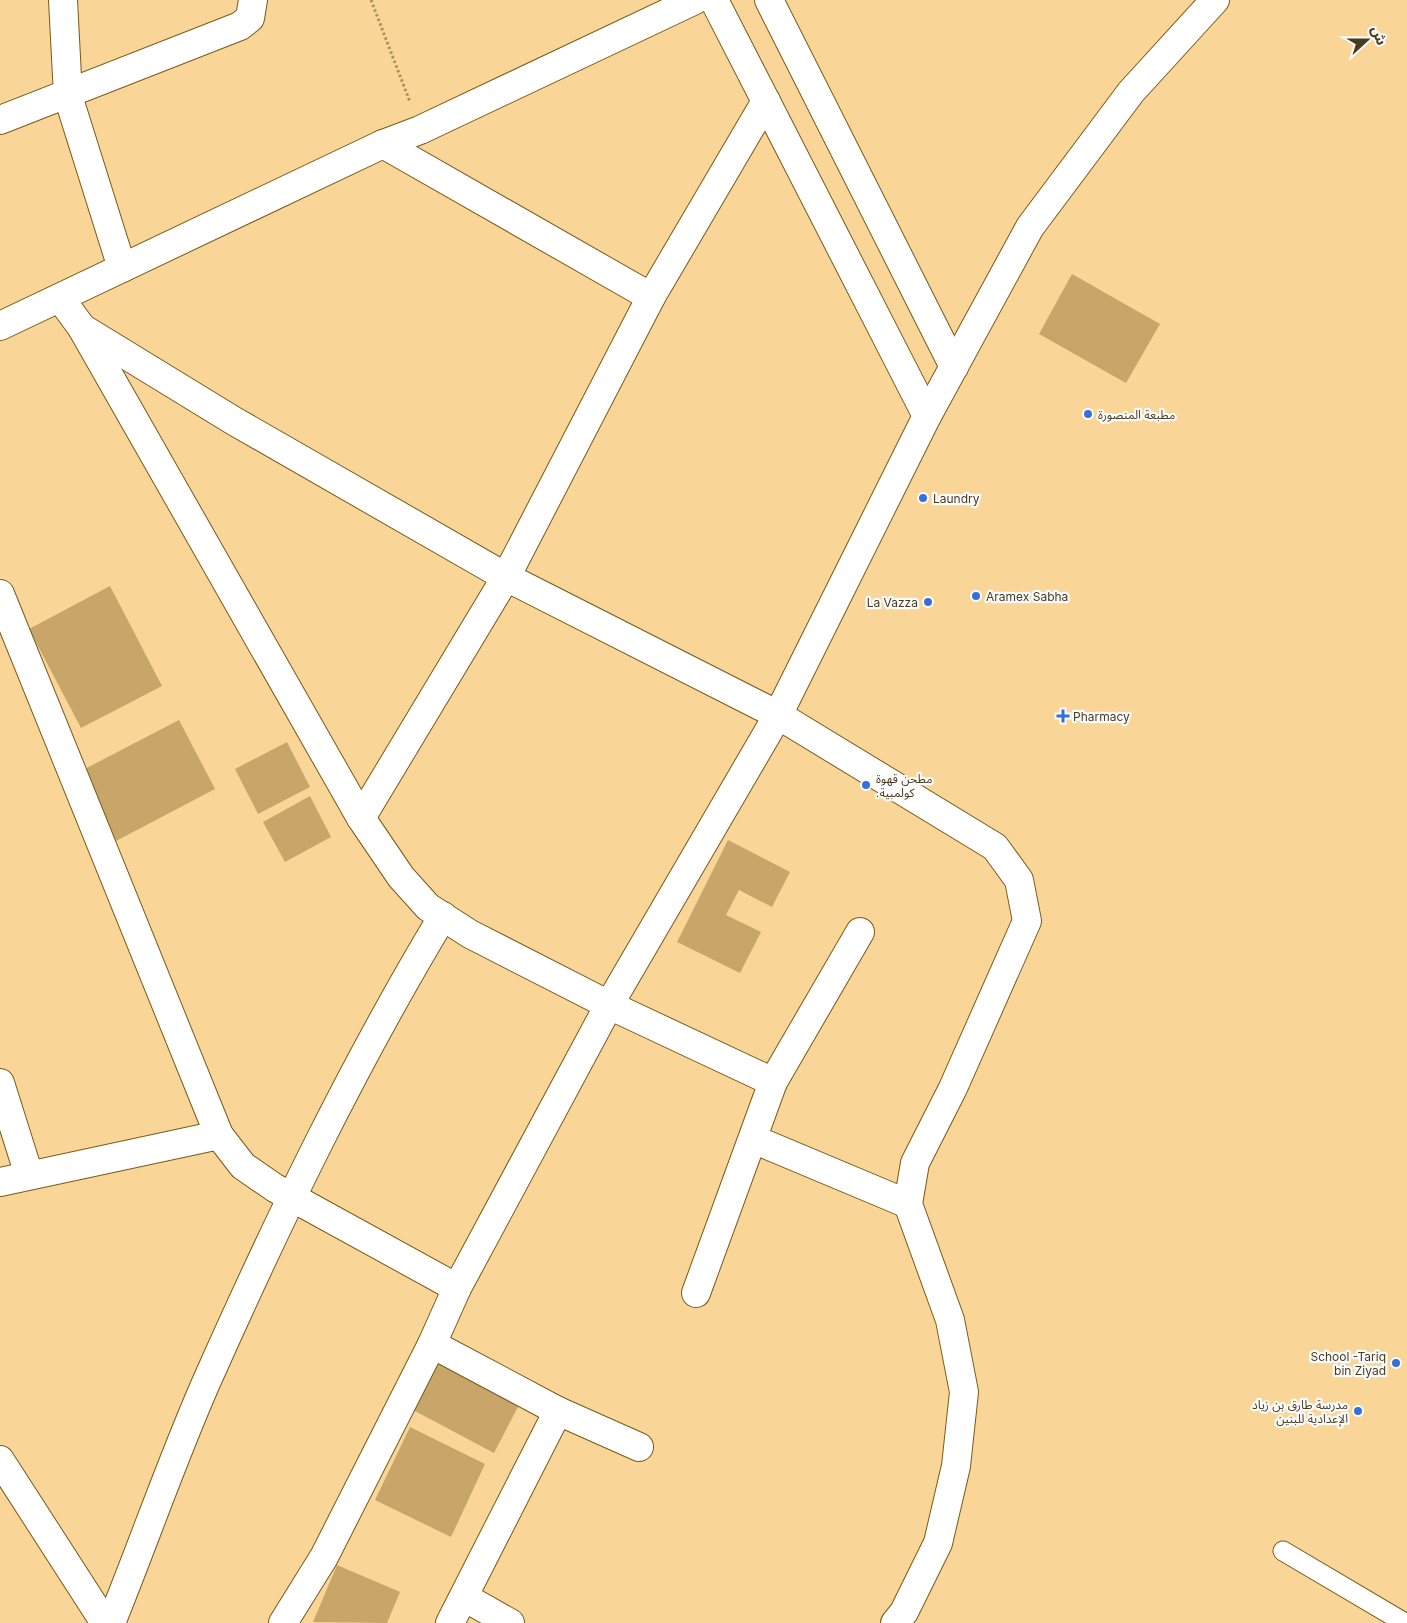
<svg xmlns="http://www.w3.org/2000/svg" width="1407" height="1623" viewBox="0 0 1407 1623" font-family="Inter,'Noto Sans Arabic',sans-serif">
<rect width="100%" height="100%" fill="#f9d697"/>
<!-- building -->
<g fill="#c8a669">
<path d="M1072 274 1160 324 1126 383 1039 334Z"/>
<path d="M110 586 162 686 81 728 29 629Z"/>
<path d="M179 720 215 789 116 841 79 772Z"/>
<path d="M287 742 310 787 258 814 235 769Z"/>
<path d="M310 796 331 837 285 862 263 822Z"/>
<path d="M728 840 790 872 772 907 739 890 726 915 761 932 740 973 677 942Z"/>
<path d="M442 1356 522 1399 494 1453 413 1410Z"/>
<path d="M410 1427 485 1464 451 1537 375 1500Z"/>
<path d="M337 1565 400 1592 387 1623 313 1622Z"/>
</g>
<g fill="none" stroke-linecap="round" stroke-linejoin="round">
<defs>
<path id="service" d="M1283 1551 1405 1623"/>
<g id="minor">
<path d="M63 0 68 96 122 268"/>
<path d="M0 120 240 26 250 18 253 0"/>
<path d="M383 144 651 297"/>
<path d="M60 298 82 328 361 818 401 877 428 907 470 934 609 1005 773 1082"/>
<path d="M82 328 234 421 506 577 778 715 995 847 1019 880 1027 921 953 1088 915 1163 908 1204 950 1320 964 1392 956 1466 938 1543 904 1612 895 1623"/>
<path d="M0 594 219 1135 243 1166 275 1188 457 1288"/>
<path d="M361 818 506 577 651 297 766 101"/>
<path d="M0 1083 29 1175"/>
<path d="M753 1139 908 1204"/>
<path d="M0 1182 219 1135"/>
<path d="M696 1293 773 1082 860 932"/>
<path d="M432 1344 558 1411 639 1447"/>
<path d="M0 1460 105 1623"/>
<path d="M464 1597 510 1623"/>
<path d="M111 1623C143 1544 171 1463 205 1385 276 1225 352 1067 443 916"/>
<path d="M283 1623 324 1557 432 1344 457 1288 609 1005 778 715 927 416 1030 227 1131 92 1215 0"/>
<path d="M450 1623 558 1411"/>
</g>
<path id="tertiary" d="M0 326 383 144 420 130 695 0"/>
<g id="primary">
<path d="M714 0 927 416"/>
<path d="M769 0 954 367"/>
</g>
</defs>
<!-- service casing -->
<use href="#service" stroke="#795918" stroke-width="21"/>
<!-- minor casing -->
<use href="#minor" stroke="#795918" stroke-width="30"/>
<!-- tertiary casing -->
<use href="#tertiary" stroke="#795918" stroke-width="30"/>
<!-- primary casing -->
<use href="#primary" stroke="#795918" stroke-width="30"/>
<!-- path -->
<path stroke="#ab9162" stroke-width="3" stroke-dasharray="2.5 2.5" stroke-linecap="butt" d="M371 0 410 102"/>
<!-- service -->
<use href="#service" stroke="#fff" stroke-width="19"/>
<!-- minor -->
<use href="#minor" stroke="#fff" stroke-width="28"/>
<!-- tertiary -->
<use href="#tertiary" stroke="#fff" stroke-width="28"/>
<!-- primary -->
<use href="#primary" stroke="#fff" stroke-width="28"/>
</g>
<!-- markers -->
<g fill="#346fde" stroke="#fcfcfc" stroke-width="2">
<circle cx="1088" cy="414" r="5"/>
<circle cx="923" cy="498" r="5"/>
<circle cx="976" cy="596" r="5"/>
<circle cx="928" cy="602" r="5"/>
<path d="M1060.5 708.5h5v5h5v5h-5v5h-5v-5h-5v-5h5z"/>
<circle cx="866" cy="785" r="5"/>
<circle cx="1396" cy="1363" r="5"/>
<circle cx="1358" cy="1411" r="5"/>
</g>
<g text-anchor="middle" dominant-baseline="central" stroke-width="4.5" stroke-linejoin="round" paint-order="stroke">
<!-- poi labels -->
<g font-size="12" fill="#483a20" stroke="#fcfcfc" text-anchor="start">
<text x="1098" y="414">مطبعة المنصورة</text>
<text x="933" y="498">Laundry</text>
<text x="986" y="596">Aramex Sabha</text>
<text x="918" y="602" text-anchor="end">La Vazza</text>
<text x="1073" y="716">Pharmacy</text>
<text x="876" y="778">مطحن قهوة<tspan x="876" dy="14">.كولمبية</tspan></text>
<text x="1386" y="1356" text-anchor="end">School -Tariq<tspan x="1386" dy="14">bin Ziyad</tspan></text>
<text x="1348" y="1404" text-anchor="end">مدرسة طارق بن زياد<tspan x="1348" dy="14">الإعدادية للبنين</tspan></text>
</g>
</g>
<!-- north arrow -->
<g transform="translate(1367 40) rotate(69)" stroke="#fcfcfc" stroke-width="4" paint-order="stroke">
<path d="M0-4L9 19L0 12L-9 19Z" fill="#483a20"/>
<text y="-8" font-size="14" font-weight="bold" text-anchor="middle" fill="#483a20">ش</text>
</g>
</svg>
